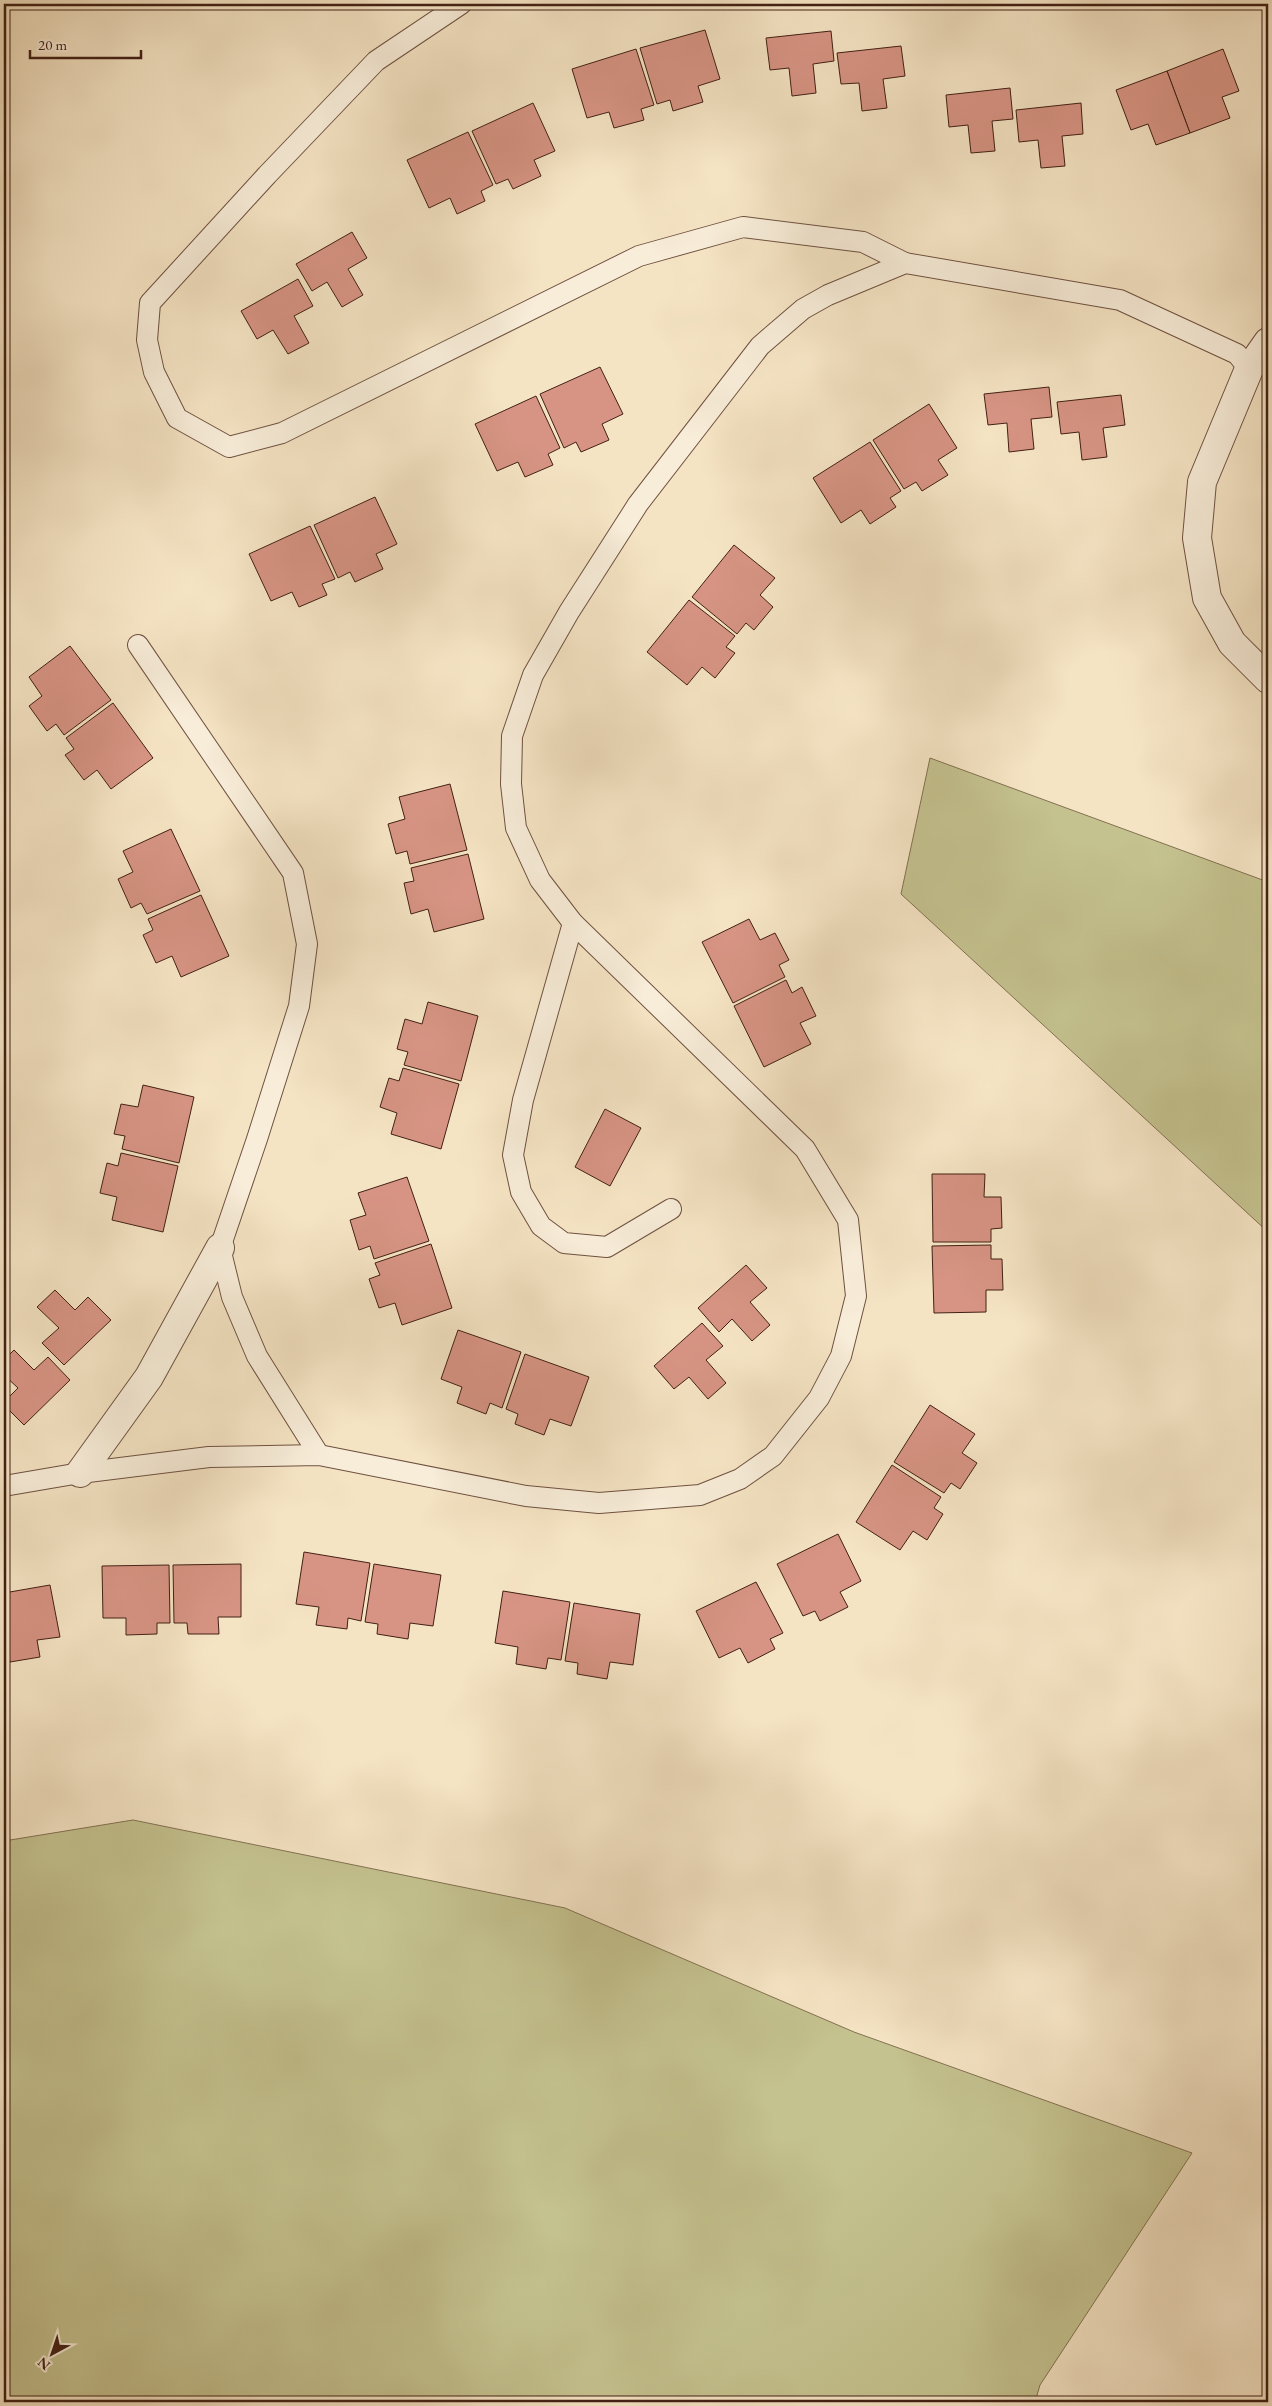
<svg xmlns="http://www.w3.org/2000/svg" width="1272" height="2406" viewBox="0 0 1272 2406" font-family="'EB Garamond',serif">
<rect width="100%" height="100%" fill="#f5e4c4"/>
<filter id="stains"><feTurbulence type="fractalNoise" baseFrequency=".004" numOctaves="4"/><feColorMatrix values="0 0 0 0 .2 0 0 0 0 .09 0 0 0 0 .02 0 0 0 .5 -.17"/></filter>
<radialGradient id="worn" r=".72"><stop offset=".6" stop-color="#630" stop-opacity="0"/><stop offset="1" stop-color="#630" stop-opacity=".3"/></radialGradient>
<!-- green -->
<g fill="#c4c28f" stroke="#837152">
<path d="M930 758 1268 882V1232L901 894Z"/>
<path d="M133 1820 565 1908 854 2032 1192 2153 1040 2385 1035 2402H4V1841Z"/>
</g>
<!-- building -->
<g fill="#d79484" stroke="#422014">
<path d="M1254 4H1268V10Z"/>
<path d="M705 30 720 79 698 86 703 102 673 111 670 100 657 104 640 48Z"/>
<path d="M831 31 834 61 813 64 816 93 792 96 789 68 770 70 766 38Z"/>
<path d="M901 46 905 76 883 79 887 108 862 111 859 83 841 84 837 53Z"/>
<path d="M636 49 654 105 641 109 644 120 614 128 609 112 587 118 572 69Z"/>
<path d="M1223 49 1239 91 1222 97 1230 118 1190 133 1167 71Z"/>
<path d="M1167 71 1190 133 1156 145 1148 124 1131 130 1116 90Z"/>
<path d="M1010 88 1013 119 992 121 995 151 971 153 968 125 949 127 946 95Z"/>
<path d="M533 103 555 151 534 160 541 176 513 189 508 179 496 184 472 131Z"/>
<path d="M1081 103 1083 134 1062 136 1065 166 1041 168 1038 140 1019 142 1016 110Z"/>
<path d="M468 132 493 185 481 191 485 201 457 214 450 198 429 208 407 160Z"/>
<path d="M352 232 367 258 348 269 363 295 342 307 327 282 312 291 296 264Z"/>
<path d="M298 279 313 306 294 316 309 343 288 354 273 330 257 339 241 311Z"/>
<path d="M600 367 623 414 602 424 609 440 581 452 576 442 564 448 540 394Z"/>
<path d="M1049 387 1052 417 1031 419 1034 449 1009 452 1007 423 988 425 984 394Z"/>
<path d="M1121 395 1125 425 1103 428 1107 457 1082 460 1079 432 1061 434 1057 402Z"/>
<path d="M536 396 560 448 548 454 553 465 525 477 518 462 497 471 475 424Z"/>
<path d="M929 404 957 448 938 460 948 475 922 491 916 482 904 489 873 440Z"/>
<path d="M870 442 901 491 890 498 896 507 870 524 861 510 841 523 813 478Z"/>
<path d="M375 497 397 544 376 554 383 569 355 582 350 572 338 578 314 525Z"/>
<path d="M310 526 335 579 322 584 327 595 299 607 292 592 271 601 249 554Z"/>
<path d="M734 545 775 578 760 595 773 607 754 630 746 623 737 634 692 597Z"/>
<path d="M689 600 735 636 726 647 735 653 715 678 702 667 687 685 647 652Z"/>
<path d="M70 646 111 700 64 735 56 724 47 731 29 706 42 696 29 677Z"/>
<path d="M113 703 153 758 111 789 97 770 84 780 65 755 74 749 66 738Z"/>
<path d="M450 784 467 850 410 864 407 851 396 854 388 824 405 819 399 797Z"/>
<path d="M171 829 200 891 147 914 141 903 131 908 118 879 133 872 123 851Z"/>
<path d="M468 854 484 919 434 932 428 909 411 914 404 883 414 881 411 868Z"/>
<path d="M201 895 229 956 181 977 172 956 156 963 143 935 153 930 148 919Z"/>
<path d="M749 919 760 940 775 933 789 960 779 965 785 977 733 1003 702 942Z"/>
<path d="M786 980 792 993 802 987 816 1016 800 1023 811 1044 764 1067 734 1006Z"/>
<path d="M428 1002 478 1016 461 1081 404 1065 408 1052 397 1049 405 1019 422 1024Z"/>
<path d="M403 1068 459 1084 441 1149 391 1134 397 1113 380 1107 389 1078 399 1081Z"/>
<path d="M143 1085 194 1097 179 1163 122 1149 125 1136 114 1134 121 1104 138 1107Z"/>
<path d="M605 1109 641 1128 610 1186 575 1167Z"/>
<path d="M121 1153 178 1166 163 1232 112 1220 117 1197 100 1193 107 1163 118 1166Z"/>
<path d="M932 1174H985L984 1197H1001L1002 1228 991 1229V1242H933Z"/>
<path d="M407 1177 429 1241 374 1259 370 1246 359 1250 350 1220 366 1215 358 1193Z"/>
<path d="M431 1244 452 1308 402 1325 395 1303 379 1308 369 1279 380 1275 375 1263Z"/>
<path d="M991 1245V1259H1002L1003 1290H986V1312L934 1313 932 1246Z"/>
<path d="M746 1265 767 1288 750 1302 770 1325 752 1341 732 1319 719 1332 698 1308Z"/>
<path d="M55 1290 75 1310 88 1297 111 1320 64 1365 42 1343 59 1328 37 1307Z"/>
<path d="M702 1323 723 1346 706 1360 726 1383 708 1399 689 1377 674 1389 654 1366Z"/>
<path d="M458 1330 521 1352 502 1408 490 1403 486 1414 457 1403 462 1387 441 1379Z"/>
<path d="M14 1350 34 1370 48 1357 70 1380 24 1425 4 1405V1402L18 1388 4 1375V1360Z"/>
<path d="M525 1354 589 1377 571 1426 550 1419 544 1435 515 1424 518 1414 506 1409Z"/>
<path d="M930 1405 975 1434 962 1453 977 1463 960 1489 951 1483 944 1493 894 1462Z"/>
<path d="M892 1465 941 1497 934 1508 943 1514 927 1540 913 1531 900 1550 856 1522Z"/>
<path d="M838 1534 861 1581 840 1592 848 1607 820 1621 815 1611 803 1616 777 1564Z"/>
<path d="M304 1552 370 1563 361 1621 348 1618 347 1629 316 1625 319 1607 296 1604Z"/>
<path d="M241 1564V1617H218L219 1634H188L187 1623H174L173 1565Z"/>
<path d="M374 1564 441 1575 433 1626 410 1623 408 1639 377 1634 378 1624 365 1622Z"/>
<path d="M169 1565 170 1623H157V1634L126 1635V1618H103L102 1566Z"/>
<path d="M756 1582 783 1633 770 1639 775 1649 748 1663 740 1648 719 1658 696 1611Z"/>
<path d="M50 1585 60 1637 37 1640 40 1657 10 1662 8 1652 4 1653V1593Z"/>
<path d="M503 1591 570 1602 561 1660 548 1658 546 1669 516 1664 518 1647 495 1643Z"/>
<path d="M574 1603 640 1614 633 1665 610 1662 607 1679 577 1674 578 1663 565 1661Z"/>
</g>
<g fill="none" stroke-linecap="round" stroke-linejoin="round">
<defs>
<g id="service">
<path d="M461 4 376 61 267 175 150 303 147 340 154 372 177 418 229 447 282 433 639 256 743 227 863 242 905 263"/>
<path d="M138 645 293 873 307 944 299 1006 257 1139 220 1248 232 1297 257 1356 319 1455"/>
<path d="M573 923 523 1100 513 1155 521 1192 541 1226 564 1243 607 1247 671 1209"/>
<path d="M4 1486 80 1473 209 1457 319 1455 526 1496 599 1503 700 1495 740 1479 773 1456 819 1398 841 1356 856 1296 848 1220 805 1149 573 923 540 880 516 828 511 784 512 736 533 675 569 612 638 504 760 346 803 309 828 295 905 263 1120 300 1237 354 1249 369"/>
</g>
<path id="minor" d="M80 1473 149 1377 220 1248"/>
<path id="tertiary" d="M1268 342 1249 369 1202 482 1197 538 1207 598 1232 643 1268 679"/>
</defs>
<!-- service casing -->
<use href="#service" stroke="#6f5140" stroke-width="22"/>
<!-- minor casing -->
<use href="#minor" stroke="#6f5140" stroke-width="30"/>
<!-- tertiary casing -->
<use href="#tertiary" stroke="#6f5140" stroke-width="30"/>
<!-- service -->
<use href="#service" stroke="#f8edd9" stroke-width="20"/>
<!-- minor -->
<use href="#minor" stroke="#f8edd9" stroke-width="28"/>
<!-- tertiary -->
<use href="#tertiary" stroke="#f8edd9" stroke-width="28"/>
</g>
<!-- margin -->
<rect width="1272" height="2406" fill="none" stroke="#f5e4c4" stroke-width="20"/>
<rect x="5" y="5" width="1262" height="2396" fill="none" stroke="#422014" stroke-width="2.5"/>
<rect x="10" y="10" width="1252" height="2386" fill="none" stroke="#422014"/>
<!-- north arrow -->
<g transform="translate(52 2354) rotate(220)" stroke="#f8edd9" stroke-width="4" paint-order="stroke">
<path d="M0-4L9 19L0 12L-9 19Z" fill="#422014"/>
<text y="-8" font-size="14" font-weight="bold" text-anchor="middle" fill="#422014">N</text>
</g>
<!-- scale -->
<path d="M30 50v8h111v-8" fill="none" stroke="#422014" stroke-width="2.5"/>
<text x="38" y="50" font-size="15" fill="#422014" stroke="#f8edd9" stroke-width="4" paint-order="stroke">20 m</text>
<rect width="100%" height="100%" filter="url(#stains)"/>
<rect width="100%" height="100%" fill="url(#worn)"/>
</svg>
